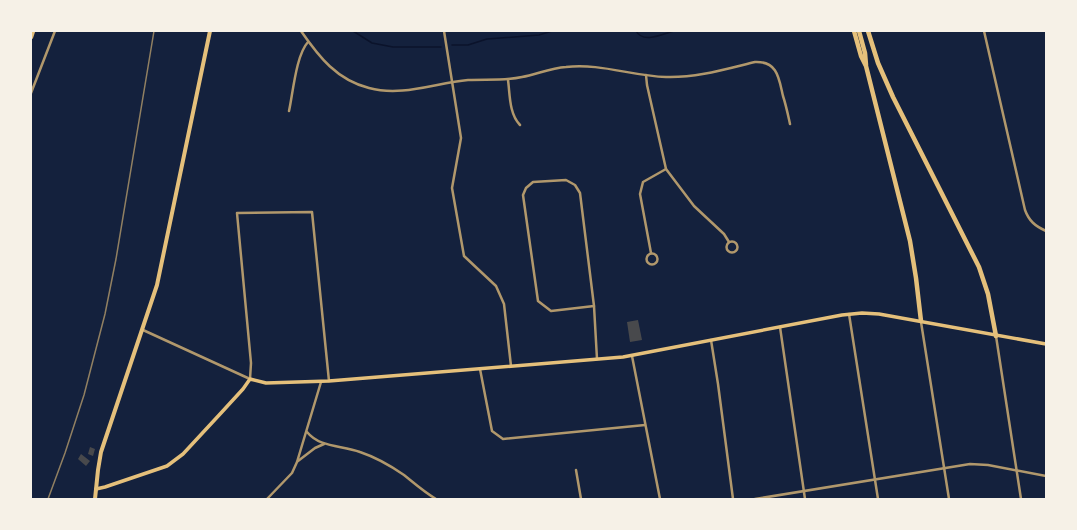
<svg xmlns="http://www.w3.org/2000/svg" width="1077" height="530" viewBox="0 0 1077 530" font-family="Spectral,serif">
<rect width="100%" height="100%" fill="#14213d"/>
<g fill="none" stroke-linecap="round" stroke-linejoin="round">
<!-- stream -->
<g stroke="#0b132b" stroke-width="1.5">
<path d="M353 31 372 43 393 47H441"/>
<path d="M636 31C643 44 663 34 674 31"/>
<path d="M452 45H468L487 39 539 35 552 31"/>
</g>
</g>
<!-- building -->
<g fill="#48494c">
<path d="M638 320 642 340 630 342 627 322Z"/>
<path d="M90 447 95 449 93 456 88 454Z"/>
<path d="M81 454 90 461 86 466 78 459Z"/>
</g>
<g fill="none" stroke-linecap="round" stroke-linejoin="round">
<!-- minor -->
<g stroke="#b1986c" stroke-width="2.5">
<path d="M301 31C319 57 337 80 369 88 402 97 435 83 468 80 486 79 504 81 522 77 537 74 551 68 566 67 600 63 632 76 666 77 696 78 726 69 755 62 778 61 779 79 783 96 786 105 788 115 790 124"/>
<path d="M444 31 461 138 452 188 464 256 496 286 504 304 511 366"/>
<path d="M984 31 1025 210C1029 221 1035 226 1046 231"/>
<path d="M646 75 647 85 666 169 694 206 724 234 729 242"/>
<path d="M508 80C510 94 509 114 520 125"/>
<path d="M31 93 55 31"/>
<path d="M289 111C293 93 296 55 308 42"/>
<path d="M566 180 575 185 580 193 594 306 551 311 538 301 523 195 526 188 533 182Z"/>
<circle cx="732" cy="247" r="5.5"/>
<path d="M651 253 640 194 643 182 666 169"/>
<circle cx="652" cy="259" r="5.5"/>
<path d="M594 306 597 359"/>
<path d="M849 314 878 499"/>
<path d="M921 322 949 499"/>
<path d="M780 327 805 499"/>
<path d="M143 330 250 379 251 363 237 213 312 212 329 381"/>
<path d="M996 336 1021 499"/>
<path d="M711 340 718 384 733 499"/>
<path d="M632 356 660 499"/>
<path d="M480 369 492 431 503 439 645 425"/>
<path d="M307 432C320 448 342 445 360 452 375 457 391 466 404 475 414 483 424 492 436 499"/>
<path d="M298 461 315 448 324 444"/>
<path d="M576 470 581 499"/>
<path d="M267 499 292 473 297 462 321 382"/>
<path d="M755 499 970 464 988 465 1046 476"/>
</g>
<!-- secondary -->
<path stroke="#e5c07b" stroke-width="3.5" d="M96 489 105 487 167 466 183 454 221 413 243 389 250 379 266 383 329 381 623 357 842 315 862 313 879 314 1046 344"/>
<!-- primary -->
<path stroke="#e5c07b" stroke-width="4" d="M95 499 98 470 101 452 157 285 210 31"/>
<!-- motorway -->
<g stroke="#e5c07b" stroke-width="4.5">
<path d="M854 31 861 56 866 66 910 241 916 278 921 321"/>
<path d="M859 31 865 53 866 65"/>
<path d="M868 31 878 63 893 97 979 267 988 294 996 336"/>
<path d="M31 37 33 31"/>
</g>
<!-- rail -->
<path stroke="#918062" stroke-width="1.5" d="M48 499 65 453 84 395 105 314 116 259 154 31"/>
</g>
<!-- border -->
<rect width="1077" height="530" fill="none" stroke="#f6f1e7" stroke-width="64"/>
</svg>
